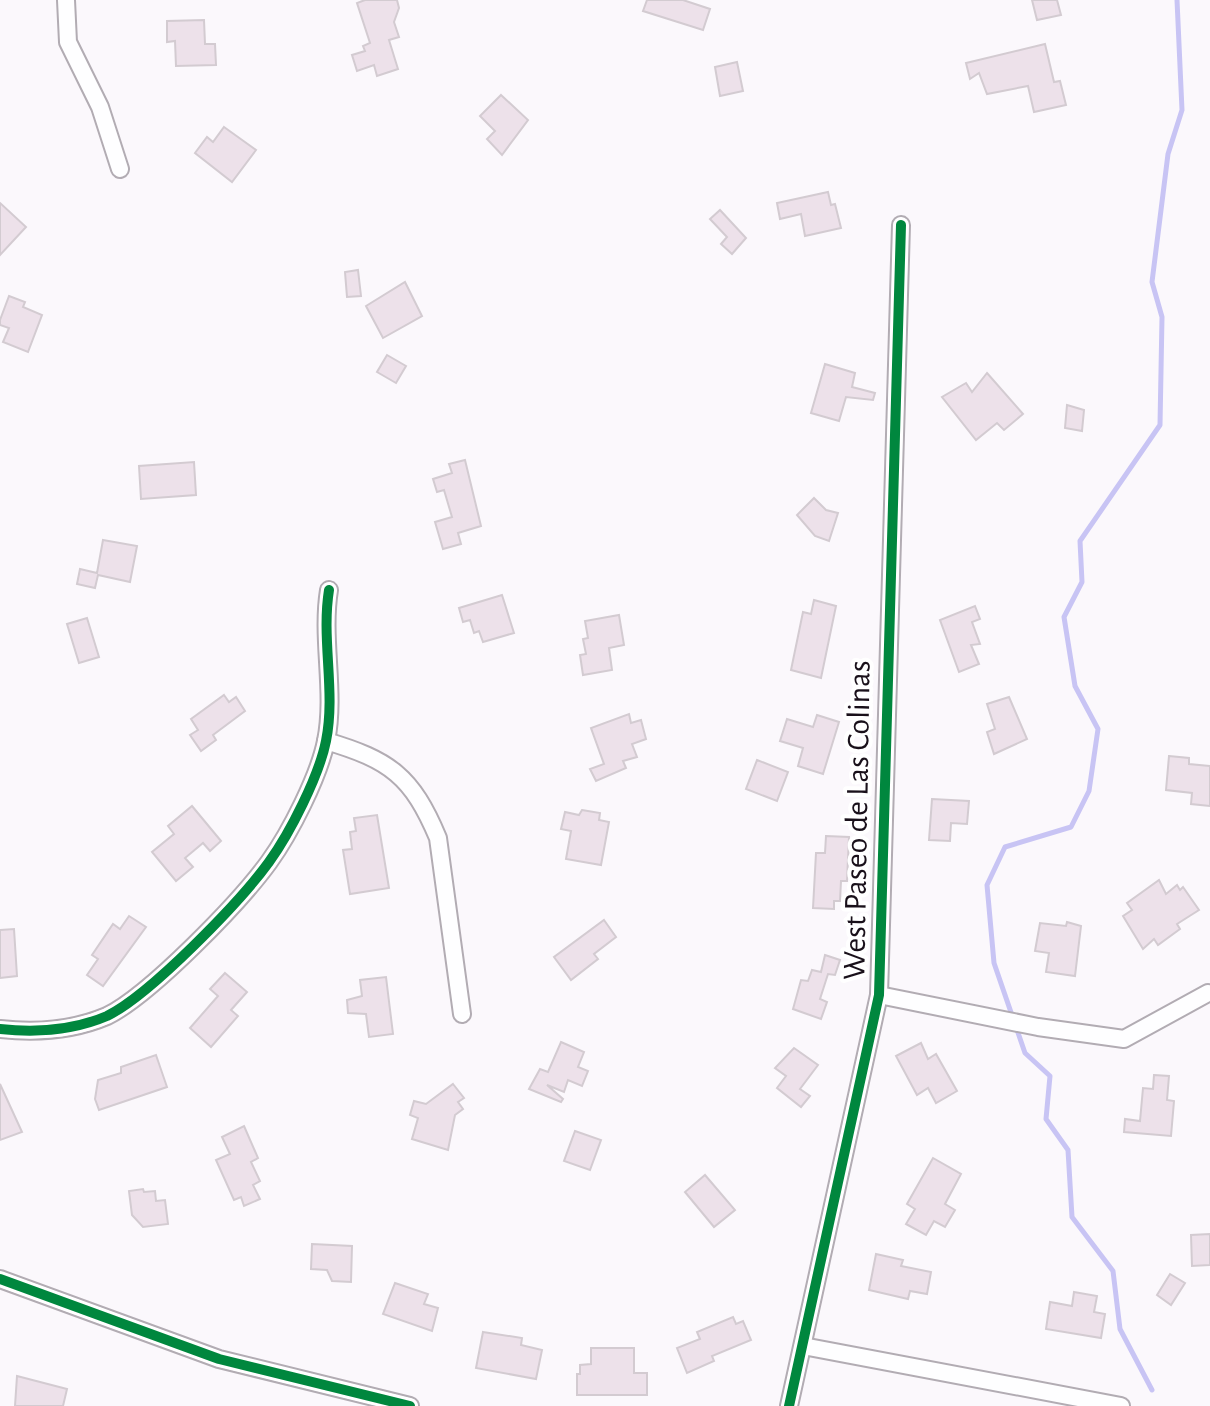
<svg xmlns="http://www.w3.org/2000/svg" width="1210" height="1406" viewBox="0 0 1210 1406" font-family="'Alegreya Sans',sans-serif">
<rect width="100%" height="100%" fill="#fbf8fc"/>
<g fill="none" stroke-linecap="round" stroke-linejoin="round">
<!-- stream -->
<path stroke="#c8c4f4" stroke-width="5" d="M1152 1390 1120 1329 1113 1271 1072 1217 1068 1150 1046 1119 1050 1076 1025 1053 994 963 987 885 1005 847 1071 827 1089 791 1098 729 1075 686 1064 617 1082 582 1080 541 1160 425 1162 317 1152 282 1168 154 1182 110 1177 0"/>
</g>
<!-- building -->
<g fill="#ede1ea" stroke="#d3cbd1" stroke-width="2">
<path d="M365 0H397L399 8 394 22 399 37 389 40 398 69 377 76 374 65 357 71 352 55 365 51 363 46 370 43 357 3Z"/>
<path d="M647 0H683L710 9 703 30 643 11Z"/>
<path d="M1032 0H1057L1061 15 1037 20Z"/>
<path d="M204 20 205 44H215L216 65 176 66 175 41 167 42V21Z"/>
<path d="M1045 44 1054 82 1060 81 1066 105 1034 112 1028 86 987 94 979 73 970 79 966 63Z"/>
<path d="M737 62 743 91 720 96 715 67Z"/>
<path d="M501 95 528 120 502 155 487 139 495 131 480 116Z"/>
<path d="M224 127 256 150 232 182 195 153 207 137 213 142Z"/>
<path d="M828 192 831 205 835 204 841 228 805 236 801 214 780 219 777 203Z"/>
<path d="M0 203 26 227 0 255Z"/>
<path d="M720 210 746 238 732 254 721 244 727 237 710 219Z"/>
<path d="M358 270 361 296 347 297 345 272Z"/>
<path d="M405 282 422 316 383 338 366 306Z"/>
<path d="M9 296 25 302 23 307 42 315 28 352 3 342 9 328 0 325V320Z"/>
<path d="M387 355 406 366 396 383 377 372Z"/>
<path d="M825 364 855 373 852 387 875 393 873 400 846 397 839 421 811 413Z"/>
<path d="M987 373 1023 414 1004 430 997 423 976 440 942 397 966 383 972 392Z"/>
<path d="M1067 405 1084 410 1082 431 1065 428Z"/>
<path d="M465 460 481 526 458 533 461 544 443 549 435 522 452 517 444 490 437 492 433 479 452 473 449 464Z"/>
<path d="M194 462 196 495 141 499 139 466Z"/>
<path d="M814 498 826 510 838 513 829 541 815 536 797 515Z"/>
<path d="M103 540 137 546 130 582 98 575 95 588 77 584 80 569 97 573Z"/>
<path d="M502 595 514 633 483 642 479 631 474 633 470 620 463 622 459 608Z"/>
<path d="M814 600 836 606 821 678 791 670 803 612 811 614Z"/>
<path d="M975 606 980 619 972 622 980 644 971 645 979 664 959 672 940 620Z"/>
<path d="M619 615 624 645 609 648 612 670 583 675 580 655 586 654 583 639 588 638 585 621Z"/>
<path d="M87 618 99 657 79 663 67 624Z"/>
<path d="M224 695 229 702 236 697 245 711 213 735 216 740 201 751 190 735 198 730 191 719Z"/>
<path d="M1009 697 1027 739 994 754 987 732 995 729 987 704Z"/>
<path d="M629 714 631 723 641 720 646 739 632 744 637 757 623 761 626 768 596 781 590 769 604 764 591 728Z"/>
<path d="M817 715 839 722 823 774 798 766 803 748 780 741 787 719 813 727Z"/>
<path d="M1169 756 1189 758V764L1210 766V806L1191 804 1192 793 1166 790Z"/>
<path d="M757 760 788 772 777 801 746 789Z"/>
<path d="M932 799 969 801 967 824 951 823 950 841 929 840Z"/>
<path d="M192 806 221 841 210 851 203 843 185 858 193 867 176 881 152 852 174 834 168 826Z"/>
<path d="M582 810 600 813 599 820 609 822 601 865 566 859 571 831 561 829 565 812 579 815Z"/>
<path d="M377 815 389 888 350 894 343 850 352 849 350 832 356 831 354 818Z"/>
<path d="M826 836 849 837 847 881H841L840 901H834V909L813 908 816 853H825Z"/>
<path d="M1159 880 1166 894 1177 885 1180 890 1183 887 1199 910 1177 924 1180 929 1158 945 1154 939 1143 949 1123 916 1132 910 1127 903Z"/>
<path d="M129 916 146 927 103 986 87 975 98 959 92 955 113 924 120 929Z"/>
<path d="M604 920 616 937 594 954 598 959 571 980 554 957Z"/>
<path d="M1067 922 1081 926 1075 976 1046 972 1049 953 1035 951 1040 923 1066 926Z"/>
<path d="M14 929 17 976 0 978V930Z"/>
<path d="M825 955 840 960 835 975 828 974 820 999 827 1002 821 1019 793 1009 801 980 808 981 812 970 821 972Z"/>
<path d="M225 973 247 992 231 1010 238 1016 211 1047 190 1028 218 996 210 989Z"/>
<path d="M386 977 393 1034 369 1037 366 1014 348 1013 347 1000 362 996 360 980Z"/>
<path d="M561 1042 584 1052 578 1067 588 1071 582 1086 568 1080 564 1092 547 1085 563 1099 561 1102 529 1089 540 1069 548 1072Z"/>
<path d="M921 1043 928 1059 936 1054 957 1091 936 1103 928 1088 917 1095 896 1056Z"/>
<path d="M794 1048 818 1065 800 1089 810 1096 801 1107 777 1088 786 1076 775 1068Z"/>
<path d="M156 1055 167 1087 99 1110 95 1099 98 1080 121 1073V1067Z"/>
<path d="M1154 1075 1169 1076 1167 1100 1174 1101 1171 1136 1124 1132 1125 1119 1140 1121 1143 1088 1153 1089Z"/>
<path d="M0 1084 22 1132 0 1140Z"/>
<path d="M453 1084 464 1098 458 1102 463 1109 455 1115 448 1150 412 1139 418 1118 410 1115 414 1101 426 1104Z"/>
<path d="M244 1126 258 1158 251 1162 260 1181 253 1185 260 1199 244 1206 241 1197 234 1200 216 1160 230 1154 222 1137Z"/>
<path d="M575 1131 601 1140 590 1170 564 1161Z"/>
<path d="M933 1158 961 1174 945 1204 955 1210 945 1227 934 1221 926 1235 906 1224 915 1209 907 1204Z"/>
<path d="M705 1175 735 1210 714 1227 685 1192Z"/>
<path d="M143 1189 144 1192 155 1191 156 1201 165 1200 168 1224 143 1227 132 1215 129 1191Z"/>
<path d="M1210 1234V1265L1192 1266 1191 1235Z"/>
<path d="M312 1244 352 1246 351 1282 332 1281 327 1270 311 1269Z"/>
<path d="M876 1254 903 1260 901 1266 931 1272 927 1294 910 1291 908 1299 869 1290Z"/>
<path d="M1170 1274 1185 1283 1171 1305 1157 1295Z"/>
<path d="M395 1283 428 1294 424 1304 438 1308 432 1331 383 1314Z"/>
<path d="M1074 1292 1097 1296 1094 1312 1105 1314 1101 1338 1046 1329 1050 1302 1072 1306Z"/>
<path d="M733 1317 736 1324 743 1321 751 1340 712 1356 714 1361 687 1373 677 1348 700 1339 697 1332Z"/>
<path d="M483 1332 522 1338 521 1345 542 1350 536 1379 476 1368Z"/>
<path d="M591 1348H634V1373H647V1395H577V1374H580V1365L591 1364Z"/>
<path d="M17 1376 67 1389 63 1406H15Z"/>
</g>
<g fill="none" stroke-linecap="round" stroke-linejoin="round">
<defs>
<g id="minor">
<path d="M66 0 68 42 100 107 120 169"/>
<path d="M326 741C390 760 412 776 438 838L462 1014"/>
<path d="M879 995 1038 1027 1124 1039 1208 993"/>
<path d="M0 1029C37 1033 72 1031 107 1016 150 995 240 902 269 862 290 833 319 776 326 741 336 692 321 640 329 590"/>
<path d="M0 1279 219 1359 410 1406"/>
<path d="M803 1346 1121 1406"/>
<path d="M789 1406 879 995 901 225"/>
</g>
</defs>
<!-- minor casing -->
<use href="#minor" stroke="#b2acb3" stroke-width="20"/>
<!-- minor -->
<use href="#minor" stroke="#fefeff" stroke-width="16"/>
<defs>
<g id="cycleway">
<path d="M0 1029C37 1033 72 1031 107 1016 150 995 240 902 269 862 290 833 319 776 326 741 336 692 321 640 329 590"/>
<path d="M0 1279 219 1359 410 1406"/>
<path d="M789 1406 879 995 901 225"/>
</g>
</defs>
<!-- cycleway casing -->
<use href="#cycleway" stroke="#fff" stroke-width="15"/>
<!-- cycleway -->
<use href="#cycleway" stroke="#00873e" stroke-width="10"/>
</g>
<g text-anchor="middle" dominant-baseline="central" stroke-width="8" stroke-linejoin="round" paint-order="stroke">
<!-- street labels -->
<g font-size="32" fill="#19101a" stroke="#fff">
<text transform="translate(857 820) rotate(-89)">West Paseo de Las Colinas</text>
</g>
</g>
</svg>
